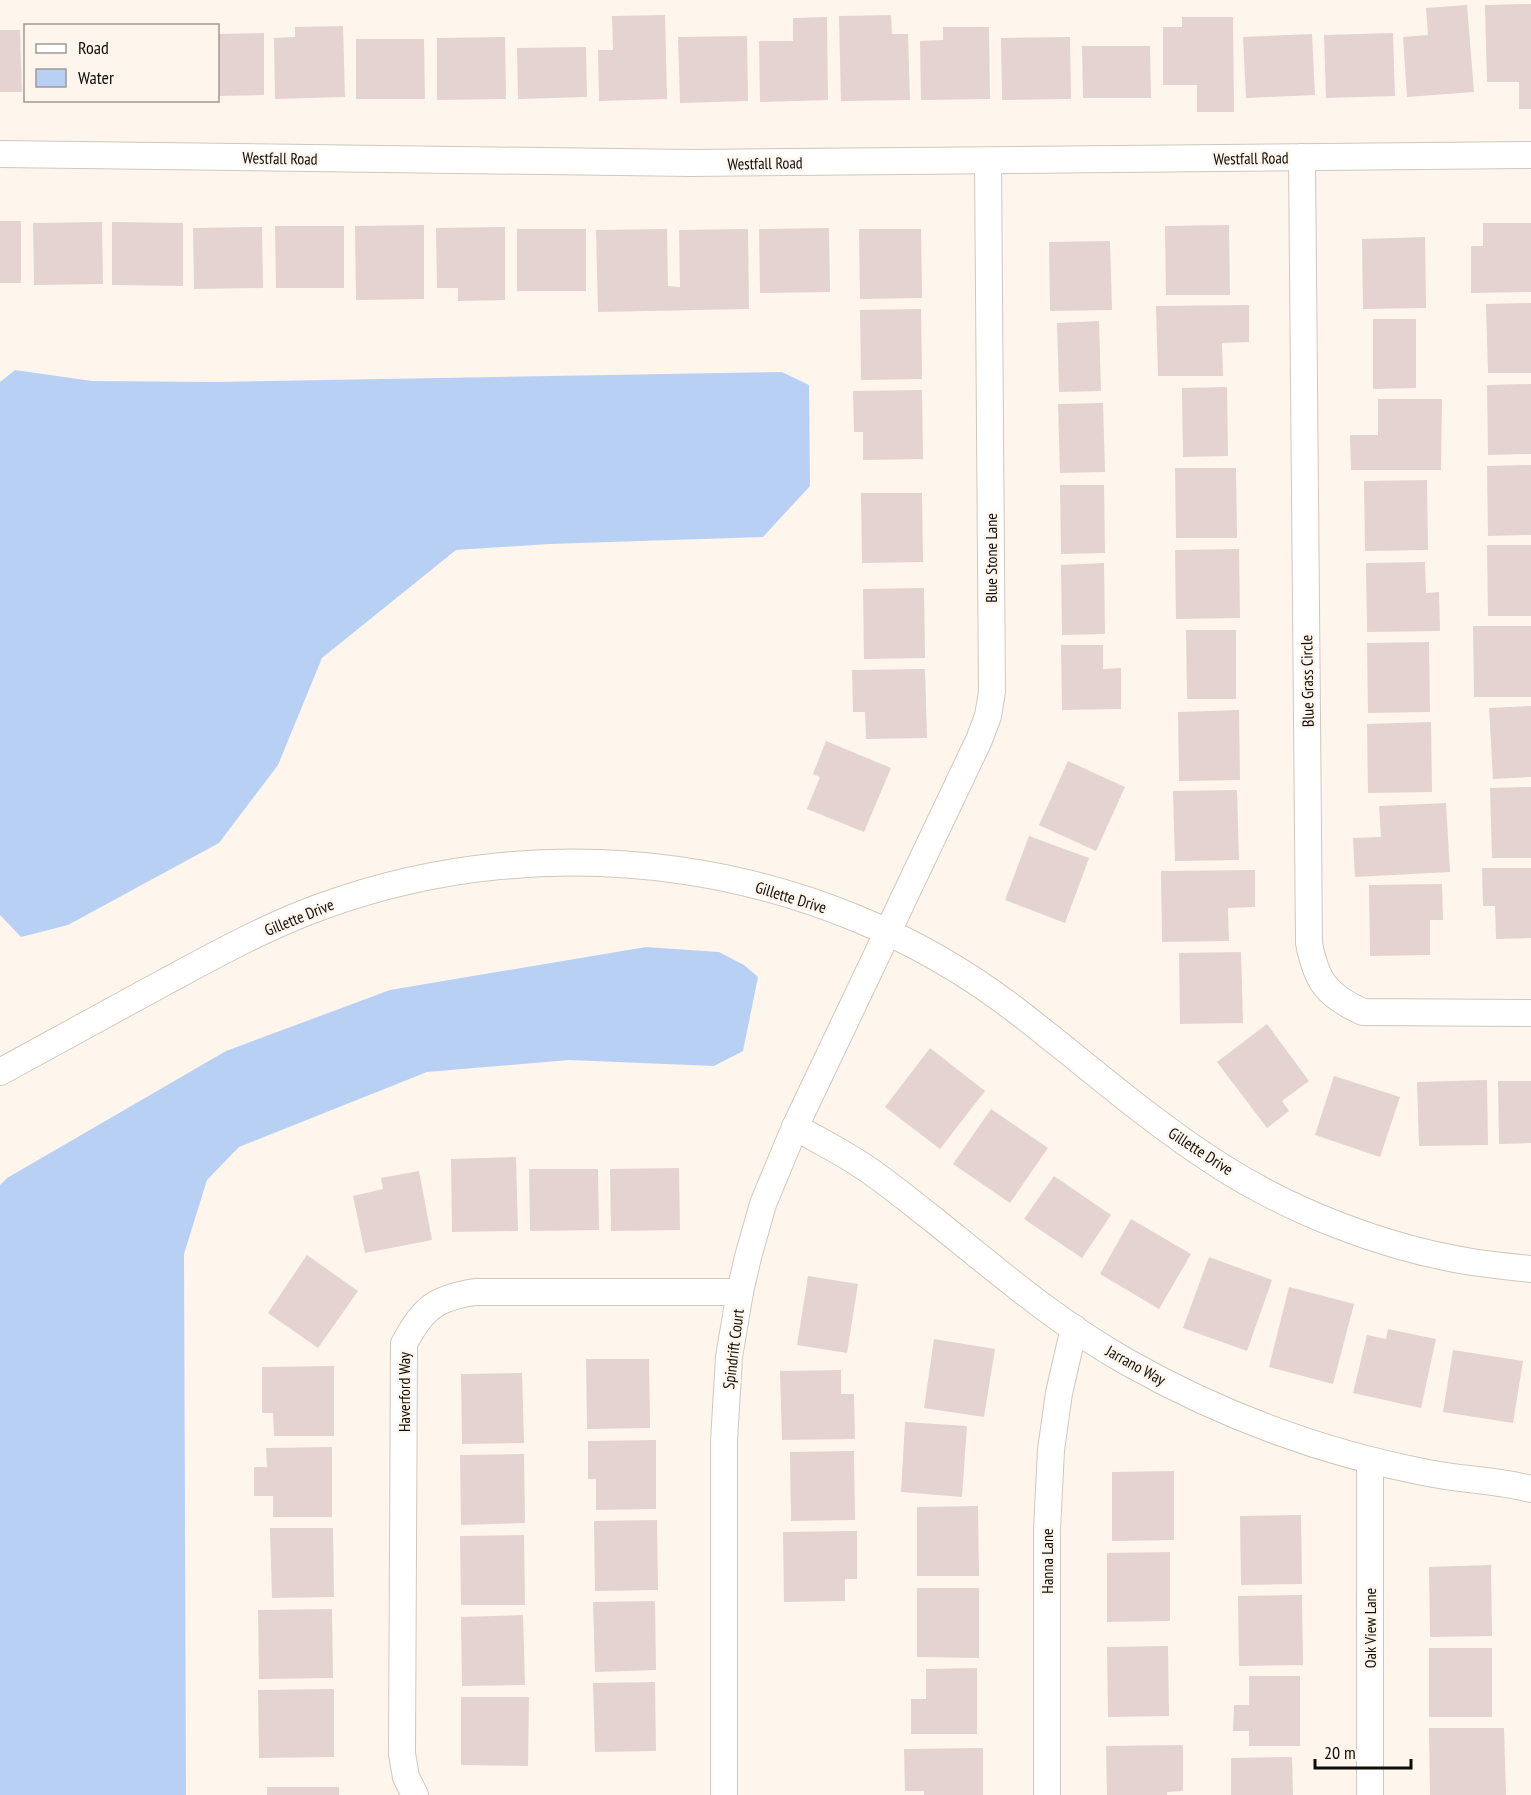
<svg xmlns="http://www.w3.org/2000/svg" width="1531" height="1795" viewBox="0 0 1531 1795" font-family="'PT Sans Narrow',sans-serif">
<rect width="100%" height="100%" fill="#fef6ec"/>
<!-- water -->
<g fill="#b9d0f5">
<path d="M15 370 92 381 217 382 782 372 809 385 810 486 763 537 549 544 456 550 322 658 278 765 219 843 68 925 21 937 0 915V382Z"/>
<path d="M646 947 719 952 744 965 758 977 743 1051 714 1066 569 1060 427 1072 239 1147 207 1180 184 1254 186 1795H0V1185L7 1178 226 1051 390 990Z"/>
</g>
<!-- building -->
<g fill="#e4d3d1">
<path d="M1531 4V109H1519V82H1487L1485 5Z"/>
<path d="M1467 5 1474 92 1407 97 1403 37 1428 35 1426 8Z"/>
<path d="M665 15 667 99 599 101 598 50H613L612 16Z"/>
<path d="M891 15 892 34H908L910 100 841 101 839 16Z"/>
<path d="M827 17 828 100 760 102 759 41H793V18Z"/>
<path d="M1182 17H1233L1234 112H1197V85H1163V27H1182Z"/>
<path d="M343 26 345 97 275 99 274 38 295 37V27Z"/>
<path d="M943 27H989L990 99 921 100 920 41 943 40Z"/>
<path d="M0 30H20L22 92H0Z"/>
<path d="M264 33V95L218 96V34Z"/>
<path d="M1393 33 1395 96 1326 98 1324 35Z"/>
<path d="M1312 34 1315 95 1246 98 1243 37Z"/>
<path d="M747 36 748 101 680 103 678 37Z"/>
<path d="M505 37 506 99 437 100V38Z"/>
<path d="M1070 37 1071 99 1002 100 1001 38Z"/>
<path d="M356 39H424L425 99H356Z"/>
<path d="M1082 46H1150L1151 98H1083Z"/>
<path d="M586 47 587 97 518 99 517 48Z"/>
<rect x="0" y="221" width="21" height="62"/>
<path d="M102 222 103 284 34 285 33 223Z"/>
<path d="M112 222 183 223V286L112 285Z"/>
<path d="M1483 223H1531V292L1471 293V246H1483Z"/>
<path d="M424 225V299L356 300 355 226Z"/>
<path d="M1229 225 1230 295H1166L1165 226Z"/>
<path d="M275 226H344V288H276Z"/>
<path d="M262 227 263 288 194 289 193 228Z"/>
<path d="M505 227V300L458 301V288H437L436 228Z"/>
<path d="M829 228 830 292 760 293 759 229Z"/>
<rect x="517" y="229" width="69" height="62"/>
<path d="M667 229 668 286 680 287 679 230 748 229 749 309 598 312 596 230Z"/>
<path d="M859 229H921L922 298 860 299Z"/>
<path d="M1425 237 1426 308 1363 309 1362 239Z"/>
<path d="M1110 241 1112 310 1050 311 1049 242Z"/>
<path d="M1531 303V373H1488L1486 304Z"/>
<path d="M1249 305V342L1222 343 1223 376H1158L1156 306Z"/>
<path d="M921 309 922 379 861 380 860 310Z"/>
<path d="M1373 319H1416V388L1373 389Z"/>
<path d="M1099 321 1101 391 1059 392 1057 323Z"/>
<path d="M1531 384V454L1488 455 1487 385Z"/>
<path d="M1227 387 1228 456 1183 457 1182 388Z"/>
<path d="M922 390 923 459 863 460V432H854L853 391Z"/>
<path d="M1378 399H1442L1441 470H1351L1350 435H1378Z"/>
<path d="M1103 403 1105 472 1060 473 1058 404Z"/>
<path d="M1531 465V535L1488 536 1487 466Z"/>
<path d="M1175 468H1236L1237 538H1176Z"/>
<path d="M1427 480 1428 550 1365 551 1364 481Z"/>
<path d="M1060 485H1104L1105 553 1061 554Z"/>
<path d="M861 493H922L923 562 862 563Z"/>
<path d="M1487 545H1531V616H1488Z"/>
<path d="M1239 549 1240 618 1176 619 1175 550Z"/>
<path d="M1425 562 1426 593 1439 592 1440 631 1367 632 1366 563Z"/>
<path d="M1104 563 1105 634 1062 635 1061 565Z"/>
<path d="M924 588 925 658 864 659 863 589Z"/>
<path d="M1473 626H1531V697H1474Z"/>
<path d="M1186 630H1236V699H1187Z"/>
<path d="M1429 642 1430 712 1368 713 1367 643Z"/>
<path d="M1061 645H1103V669L1121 668V709L1062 710Z"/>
<path d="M925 669 927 738 866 739 865 712H853L852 670Z"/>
<path d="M1531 706V777L1493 779 1489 708Z"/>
<path d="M1239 710 1240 780 1179 781 1178 712Z"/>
<path d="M1431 722 1432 792 1368 793 1367 724Z"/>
<path d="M826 741 891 768 864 832 807 809 820 777 813 774Z"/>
<path d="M1068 761 1125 787 1096 851 1039 825Z"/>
<path d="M1531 787V858H1492L1490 788Z"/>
<path d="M1237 790 1239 860 1175 861 1173 791Z"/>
<path d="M1446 803 1450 872 1355 877 1353 838 1381 837 1379 806Z"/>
<path d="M1029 836 1089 858 1065 923 1005 900Z"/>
<path d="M1482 868H1531V938L1496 939 1495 906H1483Z"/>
<path d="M1255 870V907L1228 908 1229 941 1162 942 1161 871Z"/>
<path d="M1442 884 1443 920H1430V955L1370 956 1369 885Z"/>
<path d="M1241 952 1243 1023 1180 1024 1179 953Z"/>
<path d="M1267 1024 1309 1081 1282 1101 1289 1111 1267 1128 1217 1062Z"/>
<path d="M930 1048 985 1091 940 1149 885 1107Z"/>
<path d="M1334 1076 1400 1097 1380 1157 1315 1135Z"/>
<path d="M1487 1080 1488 1145 1419 1146 1417 1082Z"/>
<path d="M1498 1081H1531V1143L1499 1144Z"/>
<path d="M991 1109 1048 1148 1010 1203 953 1164Z"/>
<path d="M516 1157 518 1231 452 1232 451 1159Z"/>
<path d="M679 1168 680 1230 611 1231 610 1169Z"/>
<path d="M529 1169H598L599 1230 530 1231Z"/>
<path d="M419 1171 432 1240 365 1253 353 1196 383 1189 381 1178Z"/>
<path d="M1054 1176 1111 1215 1082 1258 1024 1219Z"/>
<path d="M1131 1219 1191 1254 1159 1309 1100 1274Z"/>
<path d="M307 1255 358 1291 318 1348 268 1313Z"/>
<path d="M1209 1257 1272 1280 1247 1351 1183 1328Z"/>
<path d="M808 1276 858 1284 847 1353 797 1345Z"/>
<path d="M1289 1287 1354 1304 1333 1384 1269 1367Z"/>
<path d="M1388 1329 1436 1339 1421 1408 1353 1393 1367 1335 1386 1339Z"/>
<path d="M934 1339 995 1349 984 1417 924 1408Z"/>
<path d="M1453 1350 1523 1361 1513 1423 1443 1412Z"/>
<path d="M586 1359H649L650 1428 587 1429Z"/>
<path d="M334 1366V1436H274L273 1413H262V1367Z"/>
<path d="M841 1370V1394H854L855 1439 782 1440 780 1371Z"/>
<path d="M522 1373 524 1443 462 1444 461 1374Z"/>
<path d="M905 1422 967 1426 962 1497 901 1492Z"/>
<path d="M656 1440V1509L596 1510V1479H588V1441Z"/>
<path d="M332 1447V1517H273V1496H254V1467H267L266 1448Z"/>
<path d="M854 1451 855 1520 791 1521 790 1452Z"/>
<path d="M524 1454 525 1523 461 1525 460 1455Z"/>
<path d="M1174 1471V1540L1112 1541V1472Z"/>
<path d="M978 1506 979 1576H917V1507Z"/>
<path d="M1301 1515 1302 1584 1241 1585 1240 1516Z"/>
<path d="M657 1520 658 1590 595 1591 594 1521Z"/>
<path d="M270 1528H333L334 1597 272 1598Z"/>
<path d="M857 1531V1579H845V1601L784 1602 783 1532Z"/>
<path d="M524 1535 525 1605H461L460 1536Z"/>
<path d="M1170 1552V1621L1107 1622V1553Z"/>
<path d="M1491 1565 1492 1636 1430 1637 1429 1567Z"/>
<path d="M917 1588H979V1658L917 1657Z"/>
<path d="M1302 1595 1303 1665 1239 1666 1238 1596Z"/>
<path d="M655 1601 656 1670 595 1672 593 1602Z"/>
<path d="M332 1609 333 1678 259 1679 258 1610Z"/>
<path d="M523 1615 525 1685 462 1686 461 1617Z"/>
<path d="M1168 1646 1169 1716 1108 1717 1107 1647Z"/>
<rect x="1429" y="1648" width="63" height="69"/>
<path d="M977 1668V1734H911V1699H926V1669Z"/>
<path d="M1249 1676H1300V1746H1249V1731H1233L1234 1705H1249Z"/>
<path d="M655 1682 656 1751 595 1752 593 1683Z"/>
<path d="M334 1689V1757L259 1758 258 1690Z"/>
<path d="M461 1697H529L528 1766 461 1765Z"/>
<path d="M1429 1728H1504L1506 1795H1430Z"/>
<path d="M1183 1745V1791L1167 1792V1795H1107L1106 1746Z"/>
<path d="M983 1748V1795H924V1791H905L904 1749Z"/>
<path d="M1292 1757 1293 1795H1231V1758Z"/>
<rect x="267" y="1787" width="72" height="8"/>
</g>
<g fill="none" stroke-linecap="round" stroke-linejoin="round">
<defs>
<g id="minor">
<path d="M0 154 691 163 1531 155"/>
<path d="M1302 157 1309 943C1316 981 1327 996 1363 1012L1531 1013"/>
<path d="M0 1072C54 1042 109 1013 163 983 215 955 267 926 323 906 551 823 819 860 1013 1008 1080 1059 1143 1116 1214 1162 1289 1211 1384 1248 1472 1262 1492 1265 1511 1267 1531 1269"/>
<path d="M795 1127C816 1139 838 1150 858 1163 885 1180 909 1201 934 1220 996 1270 1058 1323 1127 1362 1221 1415 1323 1453 1428 1473 1462 1480 1497 1480 1531 1489"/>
<path d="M1370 1461V1795"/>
<path d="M415 1795 406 1777 402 1754 404 1344C422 1309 435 1298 475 1292H740"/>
<path d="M724 1795V1441L729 1357 740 1292 748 1257 763 1204 795 1127 979 740 988 716 992 692 988 161"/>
<path d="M1047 1795V1530L1051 1450 1059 1393 1074 1328"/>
</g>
</defs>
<!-- minor casing -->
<use href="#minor" stroke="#d1c7bc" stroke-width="28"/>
<!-- minor -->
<use href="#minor" stroke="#fff" stroke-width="26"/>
</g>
<g text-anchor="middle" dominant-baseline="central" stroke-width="5" stroke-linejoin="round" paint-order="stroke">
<!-- street labels -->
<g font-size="16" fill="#100d09" stroke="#fef6ec">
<text transform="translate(280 158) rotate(1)">Westfall Road</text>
<text transform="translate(1251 158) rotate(-1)">Westfall Road</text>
<text transform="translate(765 163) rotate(-1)">Westfall Road</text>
<text transform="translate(991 558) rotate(-90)">Blue Stone Lane</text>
<text transform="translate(1307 681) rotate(-91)">Blue Grass Circle</text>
<text transform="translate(791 897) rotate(17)">Gillette Drive</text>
<text transform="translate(299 917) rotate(-22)">Gillette Drive</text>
<text transform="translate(1201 1151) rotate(33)">Gillette Drive</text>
<text transform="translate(733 1349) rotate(-83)">Spindrift Court</text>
<text transform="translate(1136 1365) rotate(29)">Jarrano Way</text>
<text transform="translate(404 1392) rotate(-90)">Haverford Way</text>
<text transform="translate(1047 1561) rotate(-90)">Hanna Lane</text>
<text transform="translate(1370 1628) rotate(-90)">Oak View Lane</text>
</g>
</g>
<!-- legend -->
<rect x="24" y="24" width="195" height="78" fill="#fef6ec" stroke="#9f9991" stroke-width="1.5"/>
<rect x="36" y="44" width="30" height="9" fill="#ffffff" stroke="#9f9991" stroke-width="1.5"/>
<text x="78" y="54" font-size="18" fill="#100d09">Road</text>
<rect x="36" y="69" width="30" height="18" fill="#b9d0f5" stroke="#9f9991" stroke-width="1.5"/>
<text x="78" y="84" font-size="18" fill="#100d09">Water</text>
<!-- scale -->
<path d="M1315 1759v9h96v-9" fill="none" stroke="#100d09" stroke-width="3"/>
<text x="1324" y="1759" font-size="18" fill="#100d09" stroke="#fef6ec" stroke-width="4.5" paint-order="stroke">20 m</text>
</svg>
